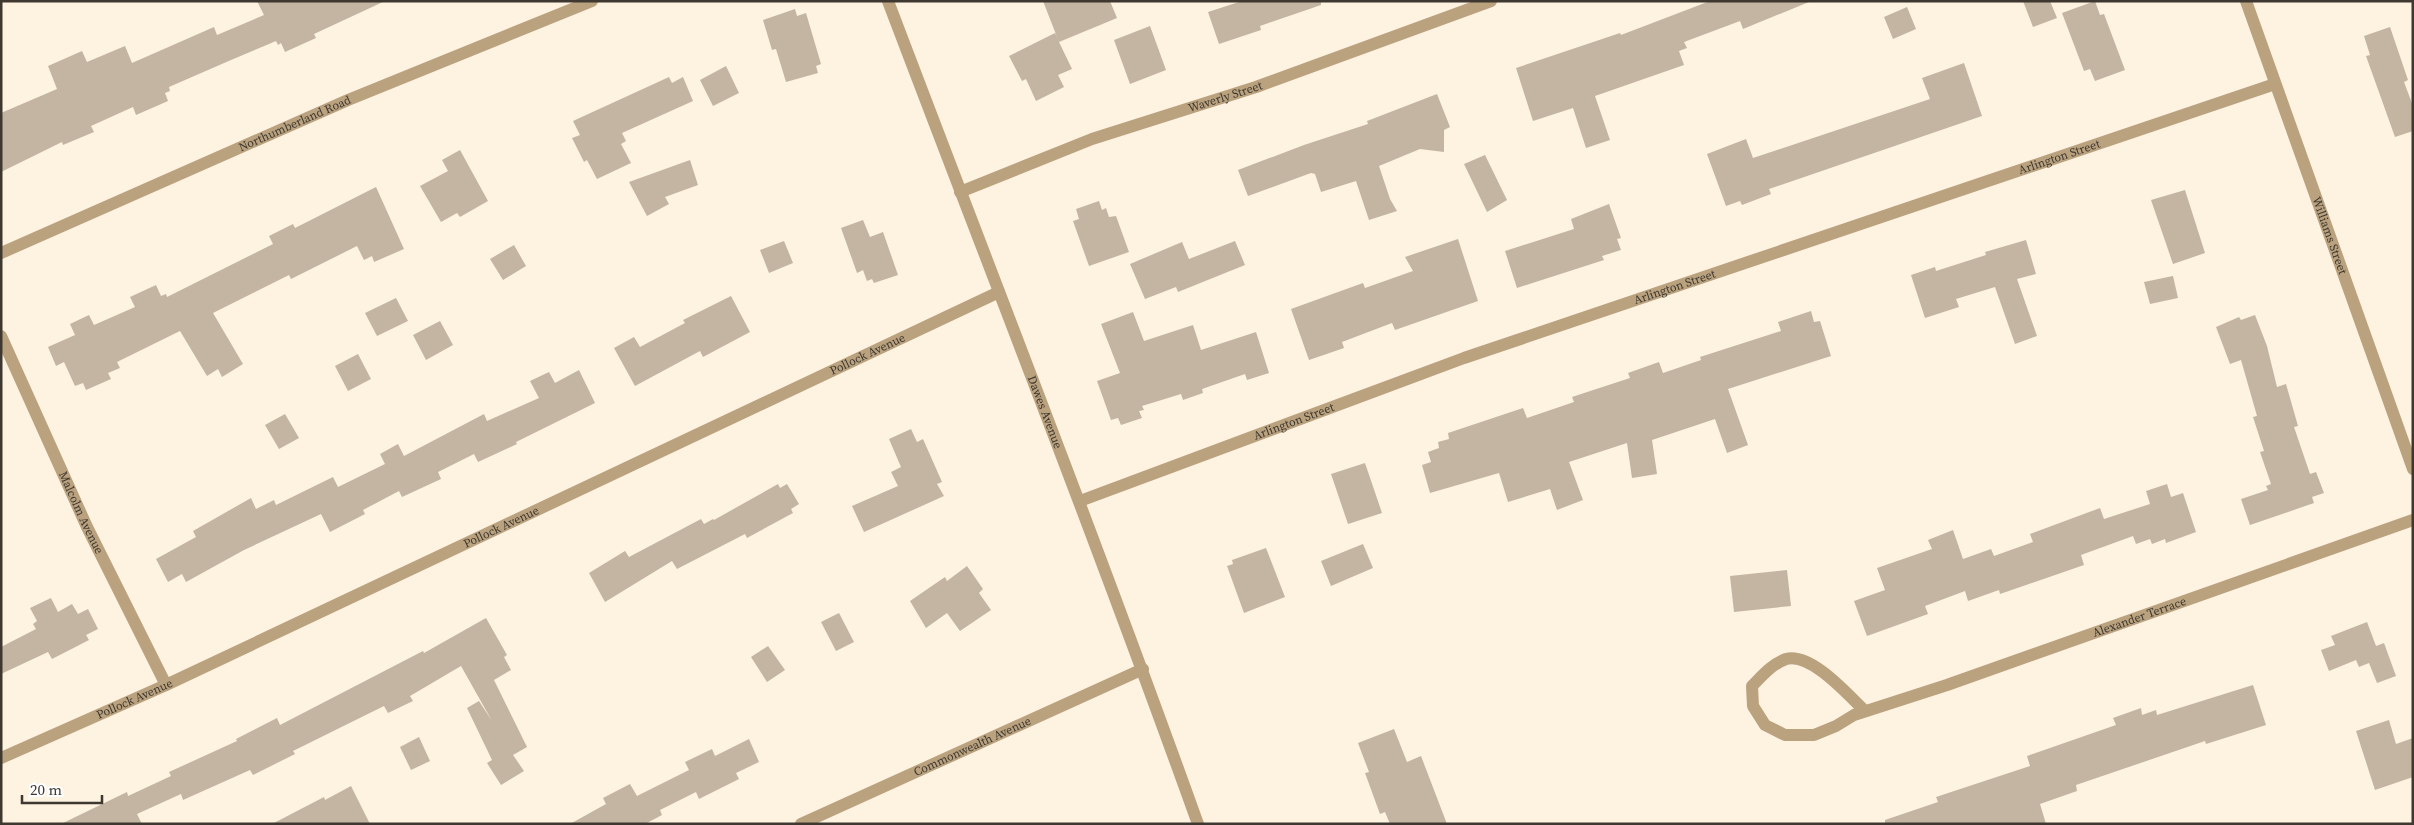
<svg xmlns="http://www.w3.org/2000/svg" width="2414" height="825" viewBox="0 0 2414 825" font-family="'Source Serif 4',serif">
<rect width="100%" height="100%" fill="#fef2e1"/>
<!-- building -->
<g fill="#c3b5a1">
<path d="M257 1H385L314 34 316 38 285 52 281 43 278 45 276 41 231 60 169 87 170 91 165 93 168 101 136 115 133 107 91 126 94 132 63 145 62 142 1 172V113L57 89 48 66 82 51 87 62 125 46 132 63 214 27 217 35 264 15Z"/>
<path d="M1043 1H1110L1117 18 1059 42 1072 69 1058 75 1064 87 1036 101 1026 79 1022 81 1009 56 1055 33 1057 37Z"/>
<path d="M1242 1H1321V5L1260 26 1261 30 1219 44 1208 12Z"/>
<path d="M1710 1 1809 2 1743 29 1740 21 1684 42 1687 48 1679 51 1684 65 1595 96 1610 140 1586 148 1573 108 1533 121 1516 68 1620 33 1621 35Z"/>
<path d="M2023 1H2050L2057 18 2033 27Z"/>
<path d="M2095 1 2100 15 2104 14 2125 70 2095 81 2090 69 2084 71 2062 13Z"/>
<path d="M1907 7 1916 29 1893 39 1884 17Z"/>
<path d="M795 9 797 16 806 13 821 64 816 66 818 73 786 82 776 49 772 50 763 20Z"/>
<path d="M1150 26 1166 70 1130 84 1114 40Z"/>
<path d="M2390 27 2408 80 2404 82 2413 106V131L2395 137 2366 56 2370 55 2364 36Z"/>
<path d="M1964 63 1982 116 1769 189 1771 194 1742 205 1740 201 1726 206 1707 154 1746 139 1753 158 1930 99 1922 78Z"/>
<path d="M726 66 739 93 713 106 700 80Z"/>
<path d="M669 77 672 83 683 77 693 101 622 133 626 141 621 144 631 163 597 179 587 160 584 162 572 138 580 135 573 121Z"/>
<path d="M1437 94 1450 127 1444 130V152L1420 149 1379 166 1390 199 1397 211 1369 220 1356 181 1321 192 1315 174 1311 173 1248 196 1246 191 1238 170 1304 145 1368 124 1367 121Z"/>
<path d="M460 150 488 201 460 217 457 213 441 222 420 186 448 171 442 160Z"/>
<path d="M1485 155 1507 200 1487 212 1464 164Z"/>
<path d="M690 160 698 185 665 197 669 204 647 216 629 182Z"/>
<path d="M376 187 404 249 374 262 372 256 364 260 357 246 291 279 289 275 213 313 243 364 222 377 218 369 207 376 180 331 117 362 120 368 108 373 111 379 86 390 83 383 75 386 64 362 56 366 48 347 75 335 70 324 89 315 94 325 135 307 130 297 156 285 161 296 166 294 167 297 273 244 269 236 293 224 295 228Z"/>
<path d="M2185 190 2205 253 2173 264 2151 200Z"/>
<path d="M1099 201 1102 210 1106 208 1109 217 1116 216 1129 252 1089 266 1073 221 1079 219 1076 209Z"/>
<path d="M1609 204 1621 238 1617 239 1621 250 1602 256 1604 260 1517 288 1505 251 1574 229 1571 219Z"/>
<path d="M863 220 870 237 883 232 898 275 874 283 872 279 867 281 863 270 857 273 841 228Z"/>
<path d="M1458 239 1478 301 1395 330 1392 323 1342 342 1344 348 1309 360 1291 309 1363 283 1365 288 1413 271 1405 257Z"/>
<path d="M2026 240 2036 274 2017 279 2037 336 2015 344 1995 287 1956 299 1959 307 1925 318 1911 275 1935 267 1936 271 1986 255 1985 252Z"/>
<path d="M784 241 793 263 769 273 760 250Z"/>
<path d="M1235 241 1245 265 1178 292 1176 287 1145 299 1130 264 1182 242 1189 259Z"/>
<path d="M514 245 526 266 503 280 490 259Z"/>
<path d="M2173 276 2178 298 2150 304 2144 282Z"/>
<path d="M731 296 750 332 703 357 700 351 635 386 614 348 634 337 640 347 685 323 683 320Z"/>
<path d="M396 298 408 321 377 336 365 313Z"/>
<path d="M1811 311 1814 322 1820 321 1831 356 1728 389 1748 445 1727 453 1715 419 1652 440 1657 474 1632 478 1627 443 1569 462 1583 500 1557 510 1550 489 1508 502 1499 473 1430 493 1422 465 1431 462 1428 452 1439 448 1438 442 1449 439 1448 433 1523 408 1527 418 1574 402 1572 397 1630 378 1628 373 1659 362 1663 373 1701 360 1700 357 1781 331 1778 322Z"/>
<path d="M1133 312 1144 341 1193 325 1201 350 1256 332 1269 373 1247 380 1245 374 1202 389 1203 393 1183 400 1181 394 1142 406 1144 410 1139 411 1142 418 1121 425 1118 418 1111 420 1097 381 1120 373 1101 324Z"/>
<path d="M2255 315 2267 346 2277 387 2286 384 2298 426 2294 427 2310 474 2316 472 2324 493 2312 497 2314 503 2250 525 2241 499 2268 490 2266 486 2271 484 2260 452 2264 451 2253 417 2257 416 2241 360 2230 364 2216 327 2239 317 2241 320Z"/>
<path d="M440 321 453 345 426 360 413 335Z"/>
<path d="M358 354 371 379 348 391 335 366Z"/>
<path d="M579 370 595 403 516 442 517 444 478 462 474 454 438 472 441 479 402 497 399 491 363 510 365 514 330 532 321 514 244 550 186 582 182 574 168 582 156 559 196 537 193 531 251 498 256 509 274 500 276 505 333 477 338 487 385 464 380 454 398 444 404 456 484 414 487 421 539 398 530 381 549 372 555 383Z"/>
<path d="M285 414 299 438 279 449 265 425Z"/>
<path d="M911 429 917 442 923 439 942 482 937 484 944 496 864 532 852 506 898 486 891 472 901 467 889 439Z"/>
<path d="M1365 463 1382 513 1348 524 1331 474Z"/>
<path d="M778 484 780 488 787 484 799 504 791 509 793 513 747 538 745 534 677 569 672 561 605 602 589 573 625 551 629 557 701 519 704 524 713 519 714 520Z"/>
<path d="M2167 484 2171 497 2183 493 2196 532 2166 543 2165 539 2152 544 2150 539 2136 544 2133 536 2081 555 2084 565 2000 594 1999 590 1968 601 1965 591 1925 606 1928 614 1867 636 1854 601 1885 590 1877 568 1932 549 1928 540 1953 530 1963 559 1991 549 1994 556 2033 542 2030 534 2100 508 2104 519 2150 504 2146 491Z"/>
<path d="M1363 544 1373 568 1331 586 1321 561Z"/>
<path d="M1266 548 1285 597 1244 613 1227 566 1233 564 1232 560Z"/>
<path d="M967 566 983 589 979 593 991 610 960 631 947 613 926 628 910 601 945 577 947 581Z"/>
<path d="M1787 570 1791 606 1734 612 1730 576Z"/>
<path d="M51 598 58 612 72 604 78 614 88 609 98 629 86 635 89 640 52 659 48 652 1 674V647L36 629 33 624 37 621 30 608Z"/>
<path d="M839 613 854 642 836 651 821 622Z"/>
<path d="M486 618 507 655 504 657 511 670 494 680 527 747 513 755 524 771 501 785 487 763 492 760 467 708 479 701 492 721 461 666 410 696 413 701 388 713 384 706 293 751 295 754 253 775 250 770 183 800 181 794 137 814 142 824H61L127 792 128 796 171 776 169 772 237 741 236 739 277 718 280 725 423 651 424 653Z"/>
<path d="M2367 622 2376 646 2384 643 2396 676 2377 683 2369 663 2359 667 2356 660 2329 671 2321 650 2335 645 2331 636Z"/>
<path d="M768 646 785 670 767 682 751 657Z"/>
<path d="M2253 685 2266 725 2206 744 2205 741 2076 785 2077 791 2040 804 2046 824H1885V820L1938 802 1936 797 2030 766 2027 756 2116 725 2113 718 2141 708 2142 715 2156 710 2157 715Z"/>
<path d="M2389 720 2396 744 2413 738V777L2375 790 2356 731Z"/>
<path d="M1394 729 1407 762 1421 756 1447 824H1390L1385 812 1380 814 1365 773 1369 772 1358 743Z"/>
<path d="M419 737 430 761 411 770 400 747Z"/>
<path d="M749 739 759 762 736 773 739 779 699 799 696 792 660 810 662 815 645 824H570L606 804 603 798 630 784 637 796 689 770 685 762 712 749 715 756Z"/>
<path d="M351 786 370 824H272L324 797 325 800Z"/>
</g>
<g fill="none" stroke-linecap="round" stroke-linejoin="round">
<!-- minor -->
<g stroke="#baa27f" stroke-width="12">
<path id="s1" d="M888 1C992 275 1099 548 1198 824"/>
<path id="s2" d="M960 192 1092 139 1256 87 1491 1"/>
<path id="s3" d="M1 253 348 100 592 1"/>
<path id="s4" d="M1 336 87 527 166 685"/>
<path id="s5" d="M1080 501 1464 358 2275 84"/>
<path id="s6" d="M1865 711C1848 695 1811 652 1786 659 1772 664 1762 676 1752 686L1753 706 1765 725 1785 735H1814L1836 726 1854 715 1947 685 2413 520"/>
<path id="s7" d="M1 758 166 685 999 292"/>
<path id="s8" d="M801 824 1143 669"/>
</g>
<!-- tertiary -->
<path stroke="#baa27f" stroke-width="12" id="s9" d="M2246 1 2413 469"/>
</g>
<g text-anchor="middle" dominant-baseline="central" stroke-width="5" stroke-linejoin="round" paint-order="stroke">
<!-- street labels -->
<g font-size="12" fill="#3e3830" stroke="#fff">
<text stroke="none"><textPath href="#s2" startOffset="282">Waverly Street</textPath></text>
<text stroke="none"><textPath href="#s3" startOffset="321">Northumberland Road</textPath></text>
<text stroke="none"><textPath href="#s5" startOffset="1038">Arlington Street</textPath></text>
<text stroke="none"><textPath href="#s9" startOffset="249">Williams Street</textPath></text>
<text stroke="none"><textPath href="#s5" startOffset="632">Arlington Street</textPath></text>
<text stroke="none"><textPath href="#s7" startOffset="956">Pollock Avenue</textPath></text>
<text stroke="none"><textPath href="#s1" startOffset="440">Dawes Avenue</textPath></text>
<text stroke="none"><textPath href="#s5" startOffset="228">Arlington Street</textPath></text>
<text stroke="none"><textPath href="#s4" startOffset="194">Malcolm Avenue</textPath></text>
<text stroke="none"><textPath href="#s7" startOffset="551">Pollock Avenue</textPath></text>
<text stroke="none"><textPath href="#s6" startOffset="582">Alexander Terrace</textPath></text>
<text stroke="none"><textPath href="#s7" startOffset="146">Pollock Avenue</textPath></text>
<text stroke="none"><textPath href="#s8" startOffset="188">Commonwealth Avenue</textPath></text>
</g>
</g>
<!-- border -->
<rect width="2414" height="825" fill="none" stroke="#3e3830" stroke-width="5"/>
<!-- scale -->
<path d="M22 795v8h80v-8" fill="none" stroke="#3e3830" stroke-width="2.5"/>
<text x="30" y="795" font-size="15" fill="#3e3830" stroke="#ffffff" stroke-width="4" paint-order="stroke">20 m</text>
</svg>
